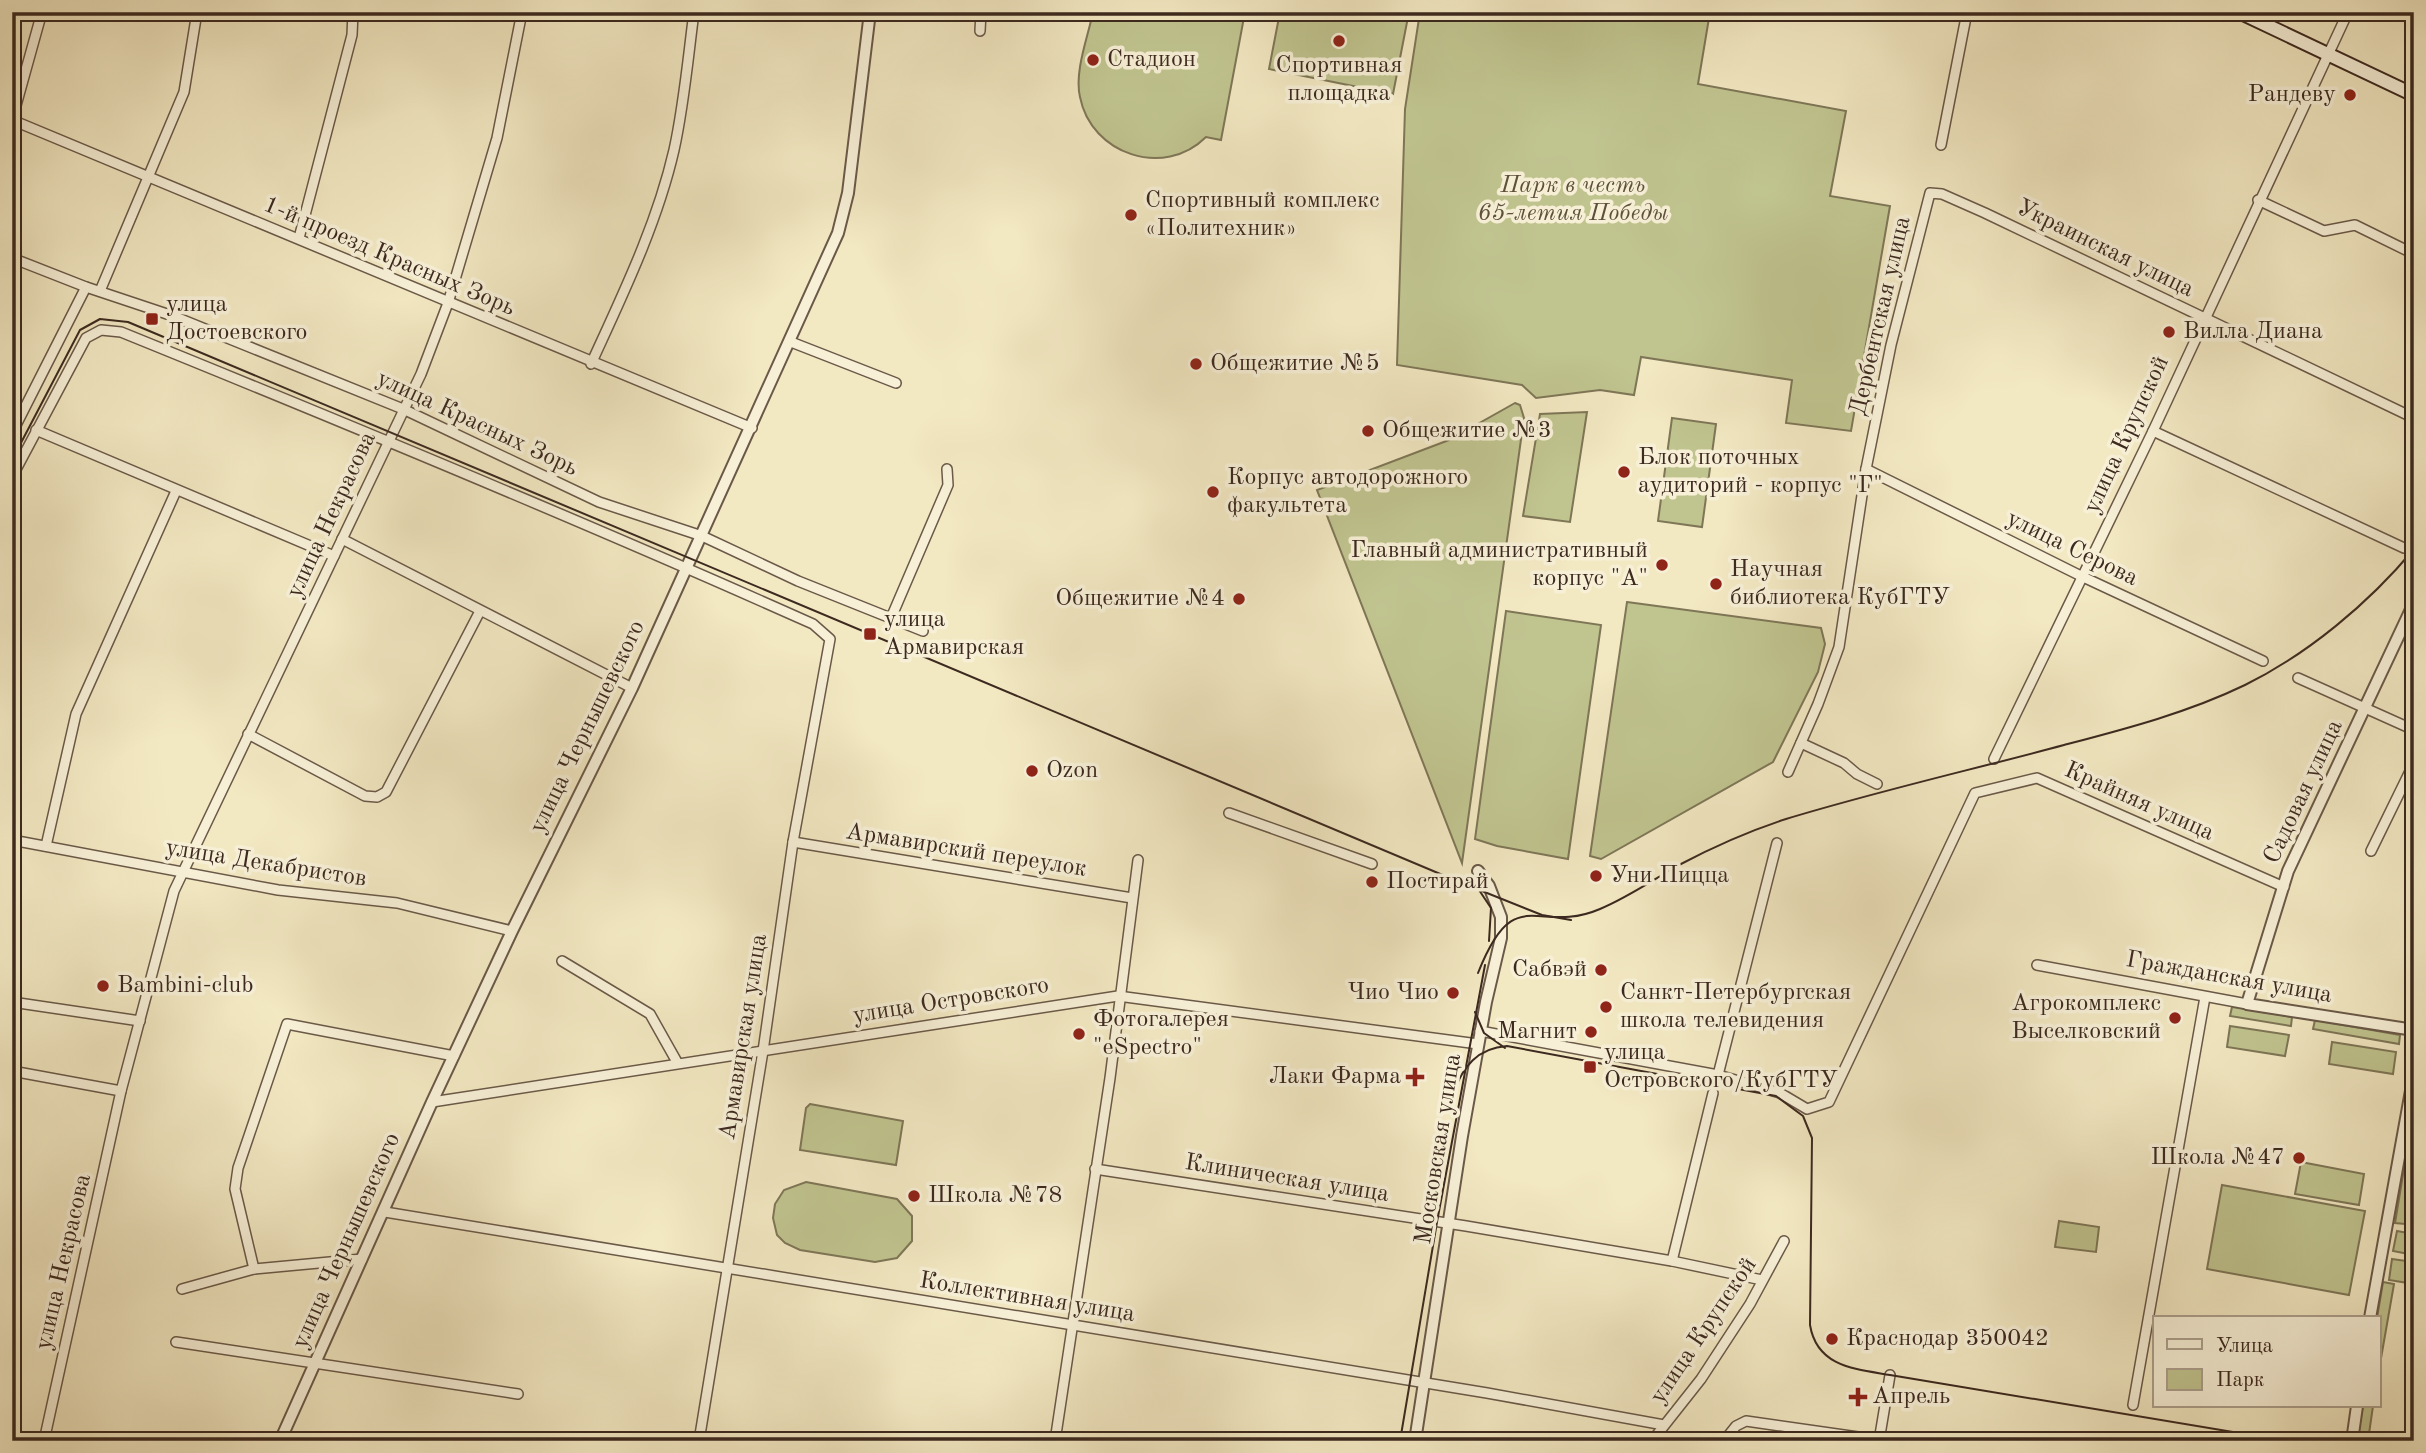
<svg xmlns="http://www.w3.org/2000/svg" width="2426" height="1453" viewBox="0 0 2426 1453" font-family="'Old Standard TT',serif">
<rect width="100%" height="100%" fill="#f2e8c2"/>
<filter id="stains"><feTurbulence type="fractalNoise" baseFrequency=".00286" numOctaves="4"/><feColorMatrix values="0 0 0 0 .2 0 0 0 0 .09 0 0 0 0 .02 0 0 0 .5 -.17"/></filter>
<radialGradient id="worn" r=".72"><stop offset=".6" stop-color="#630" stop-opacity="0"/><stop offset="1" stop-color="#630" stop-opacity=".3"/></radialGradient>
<!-- green -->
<g fill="#c0c48f" stroke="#7e7657" stroke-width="2">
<path d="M1093 12H1245L1221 140 1206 137C1164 179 1091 154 1080 97 1074 72 1088 37 1093 12Z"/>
<path d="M1280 12H1409L1393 94 1269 69Z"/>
<path d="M1420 12H1710L1698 84 1846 111 1830 196 1890 206 1851 431 1786 423 1792 380 1641 357 1634 395 1600 390 1536 398 1522 385 1397 365 1405 109Z"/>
<path d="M1515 403 1520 405 1524 418 1462 863 1317 490 1449 440Z"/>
<path d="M1587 412 1570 522 1523 516 1540 414Z"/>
<path d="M1672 418 1716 424 1702 527 1658 521Z"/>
<path d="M1627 602 1821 628 1825 644 1818 672 1773 762 1601 859 1590 856Z"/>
<path d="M1506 611 1601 625 1568 859 1497 846 1475 839Z"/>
<path d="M2232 1007 2292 1017 2291 1026 2230 1016Z"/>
<path d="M2315 1020 2400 1035 2399 1044 2313 1029Z"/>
<path d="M2230 1026 2289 1035 2285 1056 2227 1047Z"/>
<path d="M2332 1042 2396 1052 2393 1074 2329 1064Z"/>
<path d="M810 1104 903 1121 896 1165 800 1150 806 1108Z"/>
<path d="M2408 1144 2414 1145V1174L2405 1224 2395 1223Z"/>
<path d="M2301 1162 2364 1174 2359 1205 2295 1194Z"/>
<path d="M806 1182 897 1199 912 1216V1241L897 1258 875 1262 800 1250 785 1243 777 1235 773 1218 775 1204 784 1190Z"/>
<path d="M2222 1185 2365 1211 2349 1295 2207 1269Z"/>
<path d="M2059 1221 2099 1227 2096 1252 2055 1247Z"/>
<path d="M2397 1231 2414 1234V1255L2393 1251Z"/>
<path d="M2392 1259 2414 1262V1284L2389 1280Z"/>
<path d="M2383 1282 2394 1284 2380 1364 2377 1318Z"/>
<path d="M2363 1406H2373L2368 1441H2357Z"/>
</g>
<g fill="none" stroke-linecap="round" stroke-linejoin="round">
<defs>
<g id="minor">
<path d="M980 31 981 12"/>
<path d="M12 120 752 428"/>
<path d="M12 120 42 12"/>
<path d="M1941 145 1967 12"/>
<path d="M2258 200 2324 231 2355 225 2414 254"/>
<path d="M299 238 352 35 353 12"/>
<path d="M12 258 86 287 173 316 403 409 599 502 702 536 798 581 923 631"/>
<path d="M100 291 184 92 197 12"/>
<path d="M791 342 896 383"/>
<path d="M591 364C623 294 657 224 674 150 684 105 688 58 694 12"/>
<path d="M36 430 334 556"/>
<path d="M2153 431 2404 548"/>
<path d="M12 433 86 287"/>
<path d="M1866 469 2081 576 2263 661"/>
<path d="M12 477 86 338 101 330 121 332C353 426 585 522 813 624L830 639 793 842 763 1051 699 1441"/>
<path d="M342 539 632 688"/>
<path d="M891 618 948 485 947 469"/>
<path d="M2298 678 2414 730"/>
<path d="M248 734 365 796 377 797 386 792 480 611"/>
<path d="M1801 743 1844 763 1857 774 1877 784"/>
<path d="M1994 759 2153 431 2348 12"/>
<path d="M1788 772 1818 704 1839 647 1866 469 1891 345 1930 193 1942 194 1985 213 2414 418"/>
<path d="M1229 813 1372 864"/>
<path d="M12 840 278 890 397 903 512 931"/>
<path d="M793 842 1132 898"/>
<path d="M46 846 76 714 176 491"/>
<path d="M2371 851 2414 763"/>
<path d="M562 961 650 1014 677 1062"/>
<path d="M2037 965 2247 1004"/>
<path d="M12 1002 140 1021"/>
<path d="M1480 1031 1718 1075 1780 1093 1807 1109 1829 1102 1975 793 2037 778 2284 887"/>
<path d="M12 1071 121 1091"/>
<path d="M1718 1075 1777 843"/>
<path d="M432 1102 1118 996 1478 1044"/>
<path d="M1095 1169 1466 1226 1672 1261 1762 1280"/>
<path d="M385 1212 1487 1393 1664 1425"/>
<path d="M1672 1261 1713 1093"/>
<path d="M254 1269 235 1189 238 1168 287 1024 454 1056"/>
<path d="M182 1289 254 1269 362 1259"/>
<path d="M176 1342 518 1394"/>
<path d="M2133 1405 2205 997"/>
<path d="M44 1441 121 1091 174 891 421 374 448 303 497 138 522 12"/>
<path d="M1055 1441 1110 1078 1138 860"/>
<path d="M1652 1441 1701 1379 1750 1304 1784 1241"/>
<path d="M1724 1441 1736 1426 1746 1421 1879 1440"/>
<path d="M1879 1441 1890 1375"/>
</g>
<g id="tertiary">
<path d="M2414 603 2288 871 2247 1004 2414 1030"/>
<path d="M2370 1318 2414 1074"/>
<path d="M280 1441 432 1102 512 931 632 688 838 233 848 193 870 12"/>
<path d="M1415 1441 1462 1136 1486 1002 1501 938V917L1489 886 1478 871"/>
<path d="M2352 1441 2357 1406"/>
</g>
<path id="secondary" d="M2239 12 2414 95"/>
</defs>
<!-- minor casing -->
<use href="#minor" stroke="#6a5948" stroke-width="12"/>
<!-- tertiary casing -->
<use href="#tertiary" stroke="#6a5948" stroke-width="14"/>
<!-- secondary casing -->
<use href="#secondary" stroke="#3c291f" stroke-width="16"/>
<!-- minor -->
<use href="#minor" stroke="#f7f0d7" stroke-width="9"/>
<!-- tertiary -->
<use href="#tertiary" stroke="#f7f0d7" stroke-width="10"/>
<!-- secondary -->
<use href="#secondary" stroke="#f7f0d7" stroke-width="12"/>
<!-- tram -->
<g stroke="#3c291f" stroke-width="2">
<path d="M12 460 80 330 100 319 128 322 1457 881 1542 915 1571 920"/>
<path d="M1479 890 1491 908 1489 941"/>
<path d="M1478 973C1515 879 1537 936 1600 909 1627 898 1653 880 1679 865 1713 847 1749 831 1786 819 1878 791 1971 770 2064 745 2125 729 2187 713 2245 685 2308 654 2369 603 2414 549"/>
<path d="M1475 1012 1484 1033 1505 1048"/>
<path d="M1453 1093C1463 1067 1477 1048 1507 1046L1776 1096 1803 1116 1812 1138 1810 1325C1817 1367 1855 1369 1890 1375L2287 1441"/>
<path d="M1400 1441 1437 1222 1485 965"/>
</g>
</g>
<!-- markers -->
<g fill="#8f2418" stroke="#f7f0d7" stroke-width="2.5">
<circle cx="1339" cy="41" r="7"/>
<circle cx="1093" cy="60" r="7"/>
<circle cx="2350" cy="95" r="7"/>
<circle cx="1131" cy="215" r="7"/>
<rect x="145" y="312" width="14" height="14" rx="3.5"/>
<circle cx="2169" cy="332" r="7"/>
<circle cx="1196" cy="364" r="7"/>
<circle cx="1368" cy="431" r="7"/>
<circle cx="1624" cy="472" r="7"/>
<circle cx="1213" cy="492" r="7"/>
<circle cx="1662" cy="565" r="7"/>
<circle cx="1716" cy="584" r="7"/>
<circle cx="1239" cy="599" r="7"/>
<rect x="863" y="627" width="14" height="14" rx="3.5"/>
<circle cx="1032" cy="771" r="7"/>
<circle cx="1596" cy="876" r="7"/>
<circle cx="1372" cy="882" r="7"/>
<circle cx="1601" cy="970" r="7"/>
<circle cx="103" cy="986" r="7"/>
<circle cx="1453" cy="993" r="7"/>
<circle cx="1606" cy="1007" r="7"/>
<circle cx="2175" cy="1018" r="7"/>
<circle cx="1591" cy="1032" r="7"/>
<circle cx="1079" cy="1034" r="7"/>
<rect x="1583" y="1060" width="14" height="14" rx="3.5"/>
<path d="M1411.5 1066.5h7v7h7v7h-7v7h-7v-7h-7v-7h7z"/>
<circle cx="2299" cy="1158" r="7"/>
<circle cx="914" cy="1196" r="7"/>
<circle cx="1832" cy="1339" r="7"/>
<path d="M1854.5 1386.5h7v7h7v7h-7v7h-7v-7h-7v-7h7z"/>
</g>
<g text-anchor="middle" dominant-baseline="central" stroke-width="7" stroke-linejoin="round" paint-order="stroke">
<!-- poi labels -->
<g font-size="24" fill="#3c291f" stroke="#f7f0d7" text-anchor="start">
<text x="1107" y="60">Стадион</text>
<text x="1339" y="66" text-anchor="middle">Спортивная<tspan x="1339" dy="28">площадка</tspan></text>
<text x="2336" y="95" text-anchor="end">Рандеву</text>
<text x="1145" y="201">Спортивный комплекс<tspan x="1145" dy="28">«Политехник»</tspan></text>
<text x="166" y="305">улица<tspan x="166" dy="28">Достоевского</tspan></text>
<text x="2183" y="332">Вилла Диана</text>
<text x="1210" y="364">Общежитие №5</text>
<text x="1382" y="431">Общежитие №3</text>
<text x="1638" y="458">Блок поточных<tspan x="1638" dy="28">аудиторий - корпус "Г"</tspan></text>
<text x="1227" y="478">Корпус автодорожного<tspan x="1227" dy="28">факультета</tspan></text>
<text x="1648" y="551" text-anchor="end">Главный административный<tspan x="1648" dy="28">корпус "А"</tspan></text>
<text x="1730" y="570">Научная<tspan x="1730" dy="28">библиотека КубГТУ</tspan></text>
<text x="1225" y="599" text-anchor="end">Общежитие №4</text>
<text x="884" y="620">улица<tspan x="884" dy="28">Армавирская</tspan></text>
<text x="1046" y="771">Ozon</text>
<text x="1610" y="876">Уни Пицца</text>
<text x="1386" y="882">Постирай</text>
<text x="1587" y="970" text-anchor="end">Сабвэй</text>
<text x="117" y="986">Bambini-club</text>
<text x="1439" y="993" text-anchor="end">Чио Чио</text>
<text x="1620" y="993">Санкт-Петербургская<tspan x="1620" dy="28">школа телевидения</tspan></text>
<text x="2161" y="1004" text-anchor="end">Агрокомплекс<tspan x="2161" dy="28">Выселковский</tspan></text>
<text x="1093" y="1020">Фотогалерея<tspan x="1093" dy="28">"eSpectro"</tspan></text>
<text x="1577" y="1032" text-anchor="end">Магнит</text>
<text x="1604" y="1053">улица<tspan x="1604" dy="28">Островского/КубГТУ</tspan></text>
<text x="1401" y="1077" text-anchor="end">Лаки Фарма</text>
<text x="2285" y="1158" text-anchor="end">Школа №47</text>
<text x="928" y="1196">Школа №78</text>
<text x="1846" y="1339">Краснодар 350042</text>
<text x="1872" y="1397">Апрель</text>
</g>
<!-- park labels -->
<g font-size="24" font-style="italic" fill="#5d503b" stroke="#f7f0d7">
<text x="1573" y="186">Парк в честь<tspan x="1573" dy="28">65-летия Победы</tspan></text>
</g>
<!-- street labels -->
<g font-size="24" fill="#3c291f" stroke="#f7f0d7">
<text transform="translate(2105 249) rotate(26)">Украинская улица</text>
<text transform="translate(389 257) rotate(23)">1-й проезд Красных Зорь</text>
<text transform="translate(1881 316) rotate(-77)">Дербентская улица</text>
<text transform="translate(477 424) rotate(25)">улица Красных Зорь</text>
<text transform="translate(2127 435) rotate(-65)">улица Крупской</text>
<text transform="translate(332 515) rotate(-65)">улица Некрасова</text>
<text transform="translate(2072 549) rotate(26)">улица Серова</text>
<text transform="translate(588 727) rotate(-64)">улица Чернышевского</text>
<text transform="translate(2304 792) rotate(-65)">Садовая улица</text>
<text transform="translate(2139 802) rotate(24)">Крайняя улица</text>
<text transform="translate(966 851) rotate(9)">Армавирский переулок</text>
<text transform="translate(266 864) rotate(9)">улица Декабристов</text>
<text transform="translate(2229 978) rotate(10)">Гражданская улица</text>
<text transform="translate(951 1001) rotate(-9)">улица Островского</text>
<text transform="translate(744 1037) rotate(-81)">Армавирская улица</text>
<text transform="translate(1439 1149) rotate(-81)">Московская улица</text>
<text transform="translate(1287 1179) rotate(9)">Клиническая улица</text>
<text transform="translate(347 1241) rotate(-66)">улица Чернышевского</text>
<text transform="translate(64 1262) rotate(-77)">улица Некрасова</text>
<text transform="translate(1027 1298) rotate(9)">Коллективная улица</text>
<text transform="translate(1704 1331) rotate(-56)">улица Крупской</text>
</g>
</g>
<!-- margin -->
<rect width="2426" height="1453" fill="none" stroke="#f2e8c2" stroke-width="42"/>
<rect x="14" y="14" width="2398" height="1425" fill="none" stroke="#3c291f" stroke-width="3.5"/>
<rect x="21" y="21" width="2384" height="1411" fill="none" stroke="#3c291f" stroke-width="2"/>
<!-- legend -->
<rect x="2153" y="1316" width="228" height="91" fill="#f7f0d7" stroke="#aca08d" stroke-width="2"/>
<rect x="2167" y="1339" width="35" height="10" fill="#f7f0d7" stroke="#aca08d" stroke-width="2"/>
<text x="2216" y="1352" font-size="21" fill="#3c291f">Улица</text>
<rect x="2167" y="1369" width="35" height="21" fill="#c0c48f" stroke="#aca08d" stroke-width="2"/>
<text x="2216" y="1386" font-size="21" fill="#3c291f">Парк</text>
<rect width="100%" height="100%" filter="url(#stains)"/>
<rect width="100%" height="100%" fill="url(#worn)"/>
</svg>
